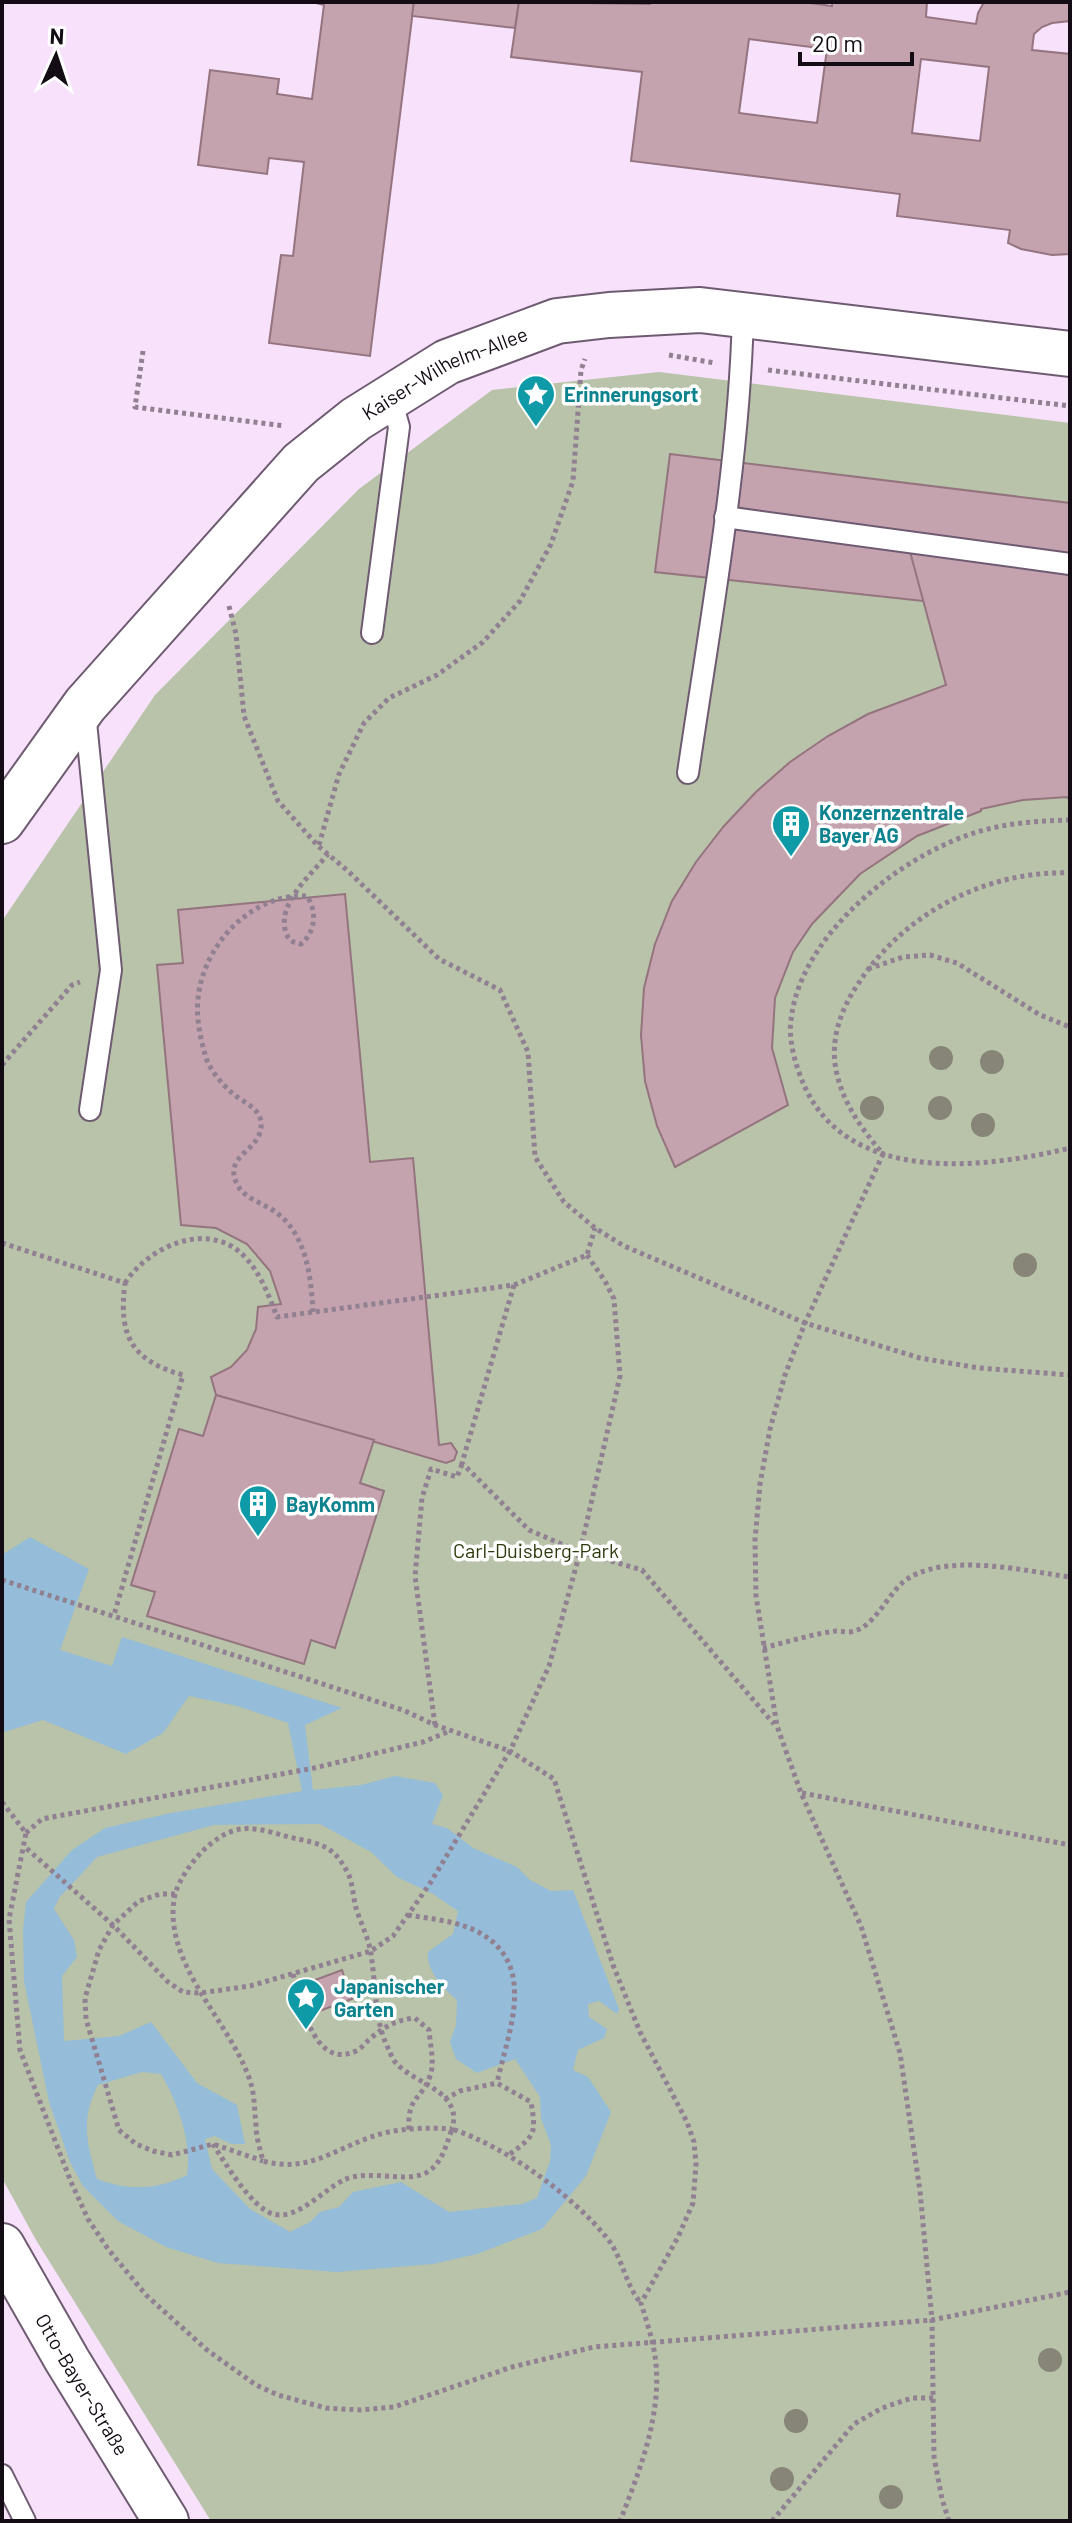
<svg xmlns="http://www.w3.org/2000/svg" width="1072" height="2523" viewBox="0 0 1072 2523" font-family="Barlow,sans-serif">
<rect width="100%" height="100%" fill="#f7e1fb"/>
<!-- green -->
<path fill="#b8c3a9" d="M659 372 1070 423V2521H211L36 2240 2 2178V921L155 695 359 489 492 390Z"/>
<!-- water -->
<path fill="#95bcd8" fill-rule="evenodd" d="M30 1537 89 1569 60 1650 112 1666 122 1637 342 1708 305 1725 313 1790 361 1785 395 1776 435 1783 443 1795 432 1824 447 1828 473 1848 517 1867 530 1880 551 1891 573 1890 619 2009 617 2014 599 2001 588 2004 589 2017 607 2029 604 2038 578 2050 573 2070 588 2077 611 2112 586 2176 542 2229 477 2254 433 2264 337 2272 218 2263 166 2247 118 2221 83 2186 70 2162 49 2102 24 1981 23 1930 26 1902 72 1850 105 1828 171 1813 302 1791 288 1723 237 1706 189 1696 163 1733 126 1754 43 1720 4 1732 2 1555ZM320 1824 371 1852 397 1877 433 1894 458 1911 453 1934 428 1952C426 1971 443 1988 457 2000L456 2025 450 2042 456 2059 477 2073 515 2059 540 2097 541 2118 551 2145 550 2161 537 2198 522 2204 449 2212 401 2182 353 2192 339 2207 320 2212 310 2222 290 2232 250 2209 233 2191 212 2169 205 2139 215 2136 231 2144H245L237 2105 197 2083 151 2022 119 2036 64 2041 62 1976 77 1957 74 1940 54 1909 59 1898 97 1857 214 1825ZM142 2072 161 2074C178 2103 192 2142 187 2175 157 2190 129 2191 97 2179 87 2143 80 2120 98 2085Z"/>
<!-- building -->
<g fill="#c4a3ae" stroke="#94747f" stroke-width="2" fill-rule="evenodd">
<path d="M312 2H414L370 356 269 343 281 255 293 256 304 162 269 158 267 174 198 165 210 70 279 79 277 94 312 99 324 5Z"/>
<path d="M414 2H519L515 28 412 16Z"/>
<path d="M519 2 650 4 651 2H803L832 6V2H927L926 17 976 24 978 13 984 2H1070V21L1052 23 1042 27 1034 34 1032 50 1070 54V254L1052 255 1021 249 1008 243 1010 230 897 216 900 194 631 161 642 72 511 57ZM749 39 827 49 817 123 739 113ZM921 59 989 67 980 141 912 133Z"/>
<path d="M670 454 1070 503V617L655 572Z"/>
<path d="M909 548 1070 568V800L1067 797 1023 800 981 809V811L917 836 860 874 812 924 793 952 775 998 772 1048 788 1105 675 1167 657 1126 645 1081 641 1035 644 988 655 944 672 901 696 862 724 826 756 792 790 762 828 736 868 714 946 685Z"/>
<path d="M345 894 370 1162 413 1158 439 1445 451 1443 457 1452 454 1460 446 1463 216 1395 211 1377 231 1367 247 1350 256 1329 258 1307 281 1304 270 1271 247 1244 216 1228 181 1225 157 965 183 963 178 910Z"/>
<path d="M216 1395 374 1440 360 1483 384 1491 335 1648 311 1640 304 1664 147 1616 155 1592 131 1585 179 1429 203 1436Z"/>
<path d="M342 1970 352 1999 314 2013 304 1984Z"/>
</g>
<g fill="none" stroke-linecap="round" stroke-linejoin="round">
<defs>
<g id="service">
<path d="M725 517 1070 564"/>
<path d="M372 633 399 427 391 398"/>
<path d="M85 712 111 970 90 1110"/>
<path d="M688 773C710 622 739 468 743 315"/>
<path d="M2 2475 25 2521"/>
</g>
<g id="tertiary">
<path id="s1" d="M2 821 85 705 301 463 356 419 447 362 557 321 609 315 700 310 1070 354"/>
<path id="s2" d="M2 2246 67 2360 166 2521"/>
</g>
</defs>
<!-- service casing -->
<use href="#service" stroke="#6e5b71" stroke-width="24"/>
<!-- tertiary casing -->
<use href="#tertiary" stroke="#6e5b71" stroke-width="48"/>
<!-- path -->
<g stroke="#908092" stroke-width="5" stroke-dasharray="4 4" stroke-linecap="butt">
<path d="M143 351 135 407 285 426"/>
<path d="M669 355 715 363"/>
<path d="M768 370 1070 406"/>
<path d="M229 606 236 634 244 716 278 801 318 846 348 871 439 959 500 990 528 1052 535 1157 564 1202 595 1228 624 1246 805 1323 920 1358 979 1368 1070 1375"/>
<path d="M1070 820C1036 821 1001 823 968 835 894 861 800 937 791 1020 788 1040 796 1067 804 1085 848 1185 983 1169 1070 1148"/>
<path d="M319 845 339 774 364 723 389 698 437 675 483 642 520 601 551 544 573 481 581 370 585 359"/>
<path d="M868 969 903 957 930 955 957 963 1040 1015 1070 1027"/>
<path d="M2 1065 72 985 80 982"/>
<path d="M2 1243 125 1283C118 1336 132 1361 183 1375L114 1615"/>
<path d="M587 1255 605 1281 614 1299 620 1376 580 1552 549 1666 510 1751 554 1779 613 1965 640 2032 687 2122 694 2142 696 2164 693 2203 678 2237 641 2303C647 2323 654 2343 656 2364 661 2417 639 2473 620 2521"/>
<path d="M125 1283C149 1246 209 1219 245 1257 261 1274 269 1296 277 1317L514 1285 587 1255 595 1228"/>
<path d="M514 1285 462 1463 529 1530 580 1552 642 1570 774 1724"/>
<path d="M313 1312C311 1275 306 1230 271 1209 259 1202 243 1197 237 1184 222 1154 264 1151 261 1122 259 1107 242 1102 232 1093 221 1083 208 1068 205 1054 200 1037 196 1017 198 999 203 945 251 893 307 896 317 912 316 931 301 944 292 943 287 939 285 929 279 901 312 874 328 854"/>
<path d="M2 1580 403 1710 435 1725 510 1751 429 1885 393 1936 371 1951 250 1986 200 1993 183 1992 168 1982 113 1925 25 1847"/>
<path d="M763 1648C787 1642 812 1634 836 1631 842 1631 849 1633 854 1631 873 1627 887 1597 901 1584 938 1550 1025 1571 1070 1577"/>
<path d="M435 1725 415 1576 422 1498 431 1469 457 1477 462 1464"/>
<path d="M802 1793 1070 1845"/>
<path d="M2 1802 26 1833 9 1919 20 2050 71 2182 88 2219 108 2249 146 2295 207 2350 256 2385 278 2395 326 2408 360 2410 394 2407 512 2367 594 2347 932 2320 1070 2292"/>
<path d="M26 1833 42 1819 314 1768 423 1742 450 1731"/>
<path d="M175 1894C161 1961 226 2017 248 2075 255 2092 254 2107 256 2125 256 2137 260 2149 263 2161 307 2173 331 2151 371 2137 396 2128 426 2127 452 2129 463 2092 418 2085 398 2065 394 2062 391 2055 389 2050 374 2022 376 1985 371 1954 369 1939 361 1924 356 1908 353 1897 353 1884 348 1873 332 1843 319 1844 289 1837 274 1833 257 1827 241 1829 212 1833 183 1869 175 1894H160L139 1901 113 1925 99 1950 85 1998 86 2019 119 2130 136 2144 153 2151 172 2155 213 2144 263 2161"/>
<path d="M408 1915C431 1919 459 1921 480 1933 538 1966 508 2032 497 2083"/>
<path d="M293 1974C301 2000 313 2071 356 2051 361 2049 366 2042 370 2039 384 2026 397 2020 415 2018L429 2030C430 2044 435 2063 430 2076 421 2101 407 2096 409 2130"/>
<path d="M445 2099 460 2091 497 2083 531 2102C536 2133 536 2135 510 2154"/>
<path d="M213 2144C225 2163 252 2208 273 2214 297 2221 324 2189 344 2180 368 2168 409 2185 429 2171 443 2161 446 2145 452 2129 506 2147 571 2194 607 2238 623 2258 625 2285 641 2303"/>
<path d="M772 2521 854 2424 882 2408 912 2398H934"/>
<path d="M949 2521 942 2499 934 2457 932 2320 920 2191 900 2053 861 1926 801 1793 777 1726 756 1596 755 1540 760 1484 770 1429 785 1375 805 1323 883 1154C862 1129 843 1104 836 1070 830 1039 841 1009 858 984 903 914 986 870 1070 873"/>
</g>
<!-- service -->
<use href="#service" stroke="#fff" stroke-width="20"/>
<!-- tertiary -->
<use href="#tertiary" stroke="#fff" stroke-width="44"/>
</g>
<!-- trees -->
<g fill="#878578">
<circle cx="941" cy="1058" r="12"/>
<circle cx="992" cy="1062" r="12"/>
<circle cx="872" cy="1108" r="12"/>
<circle cx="940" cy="1108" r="12"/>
<circle cx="983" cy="1125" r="12"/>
<circle cx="1025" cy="1265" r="12"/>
<circle cx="1050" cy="2360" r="12"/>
<circle cx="796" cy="2421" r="12"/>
<circle cx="782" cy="2479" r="12"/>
<circle cx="891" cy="2497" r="12"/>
</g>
<!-- icons -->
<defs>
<symbol id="sight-pin" viewBox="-11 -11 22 30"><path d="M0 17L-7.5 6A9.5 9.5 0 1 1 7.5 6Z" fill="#0f9aa8" stroke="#fff"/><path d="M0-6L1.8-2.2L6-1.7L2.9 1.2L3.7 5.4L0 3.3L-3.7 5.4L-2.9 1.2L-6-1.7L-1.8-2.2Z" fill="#fff"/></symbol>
<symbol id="building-pin" viewBox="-11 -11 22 30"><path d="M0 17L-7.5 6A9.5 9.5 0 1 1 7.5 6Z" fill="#0f9aa8" stroke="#fff"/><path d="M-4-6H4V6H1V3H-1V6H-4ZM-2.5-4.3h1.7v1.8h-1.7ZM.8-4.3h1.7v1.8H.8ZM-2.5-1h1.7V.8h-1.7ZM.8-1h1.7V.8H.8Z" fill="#fff"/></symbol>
</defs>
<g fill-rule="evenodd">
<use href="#sight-pin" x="514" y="372" width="44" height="60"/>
<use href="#building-pin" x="769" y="802" width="44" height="60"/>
<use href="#building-pin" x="236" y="1482" width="44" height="60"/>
<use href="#sight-pin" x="284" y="1975" width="44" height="60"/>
</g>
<g text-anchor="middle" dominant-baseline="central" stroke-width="7" stroke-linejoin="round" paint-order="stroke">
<!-- street labels -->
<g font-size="20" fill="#140c15" stroke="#fff">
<text stroke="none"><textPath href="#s1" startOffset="638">Kaiser-Wilhelm-Allee</textPath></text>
<text stroke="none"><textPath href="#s2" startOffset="160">Otto-Bayer-Straße</textPath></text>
</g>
<!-- culture labels -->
<g font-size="20" font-weight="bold" fill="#0d838f" stroke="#fff" text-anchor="start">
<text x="564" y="394">Erinnerungsort</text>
<text x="819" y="812">Konzernzentrale<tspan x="819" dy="23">Bayer AG</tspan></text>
<text x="286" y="1504">BayKomm</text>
<text x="334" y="1986">Japanischer<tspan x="334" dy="23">Garten</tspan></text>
</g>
<!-- park labels -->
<g font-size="20" fill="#2c3a0c" stroke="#fff">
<text x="536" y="1550">Carl-Duisberg-Park</text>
</g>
</g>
<!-- border -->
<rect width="1072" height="2523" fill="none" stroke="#140c15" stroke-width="8"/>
<!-- north arrow -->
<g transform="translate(56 56) rotate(3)" stroke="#ffffff" stroke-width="6" paint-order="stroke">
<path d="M0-6L14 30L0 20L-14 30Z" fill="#140c15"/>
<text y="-12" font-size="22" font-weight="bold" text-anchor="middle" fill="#140c15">N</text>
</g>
<!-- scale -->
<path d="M800 52v12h112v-12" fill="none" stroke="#140c15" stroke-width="4"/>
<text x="812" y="52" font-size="24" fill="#140c15" stroke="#ffffff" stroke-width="6" paint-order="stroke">20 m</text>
</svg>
